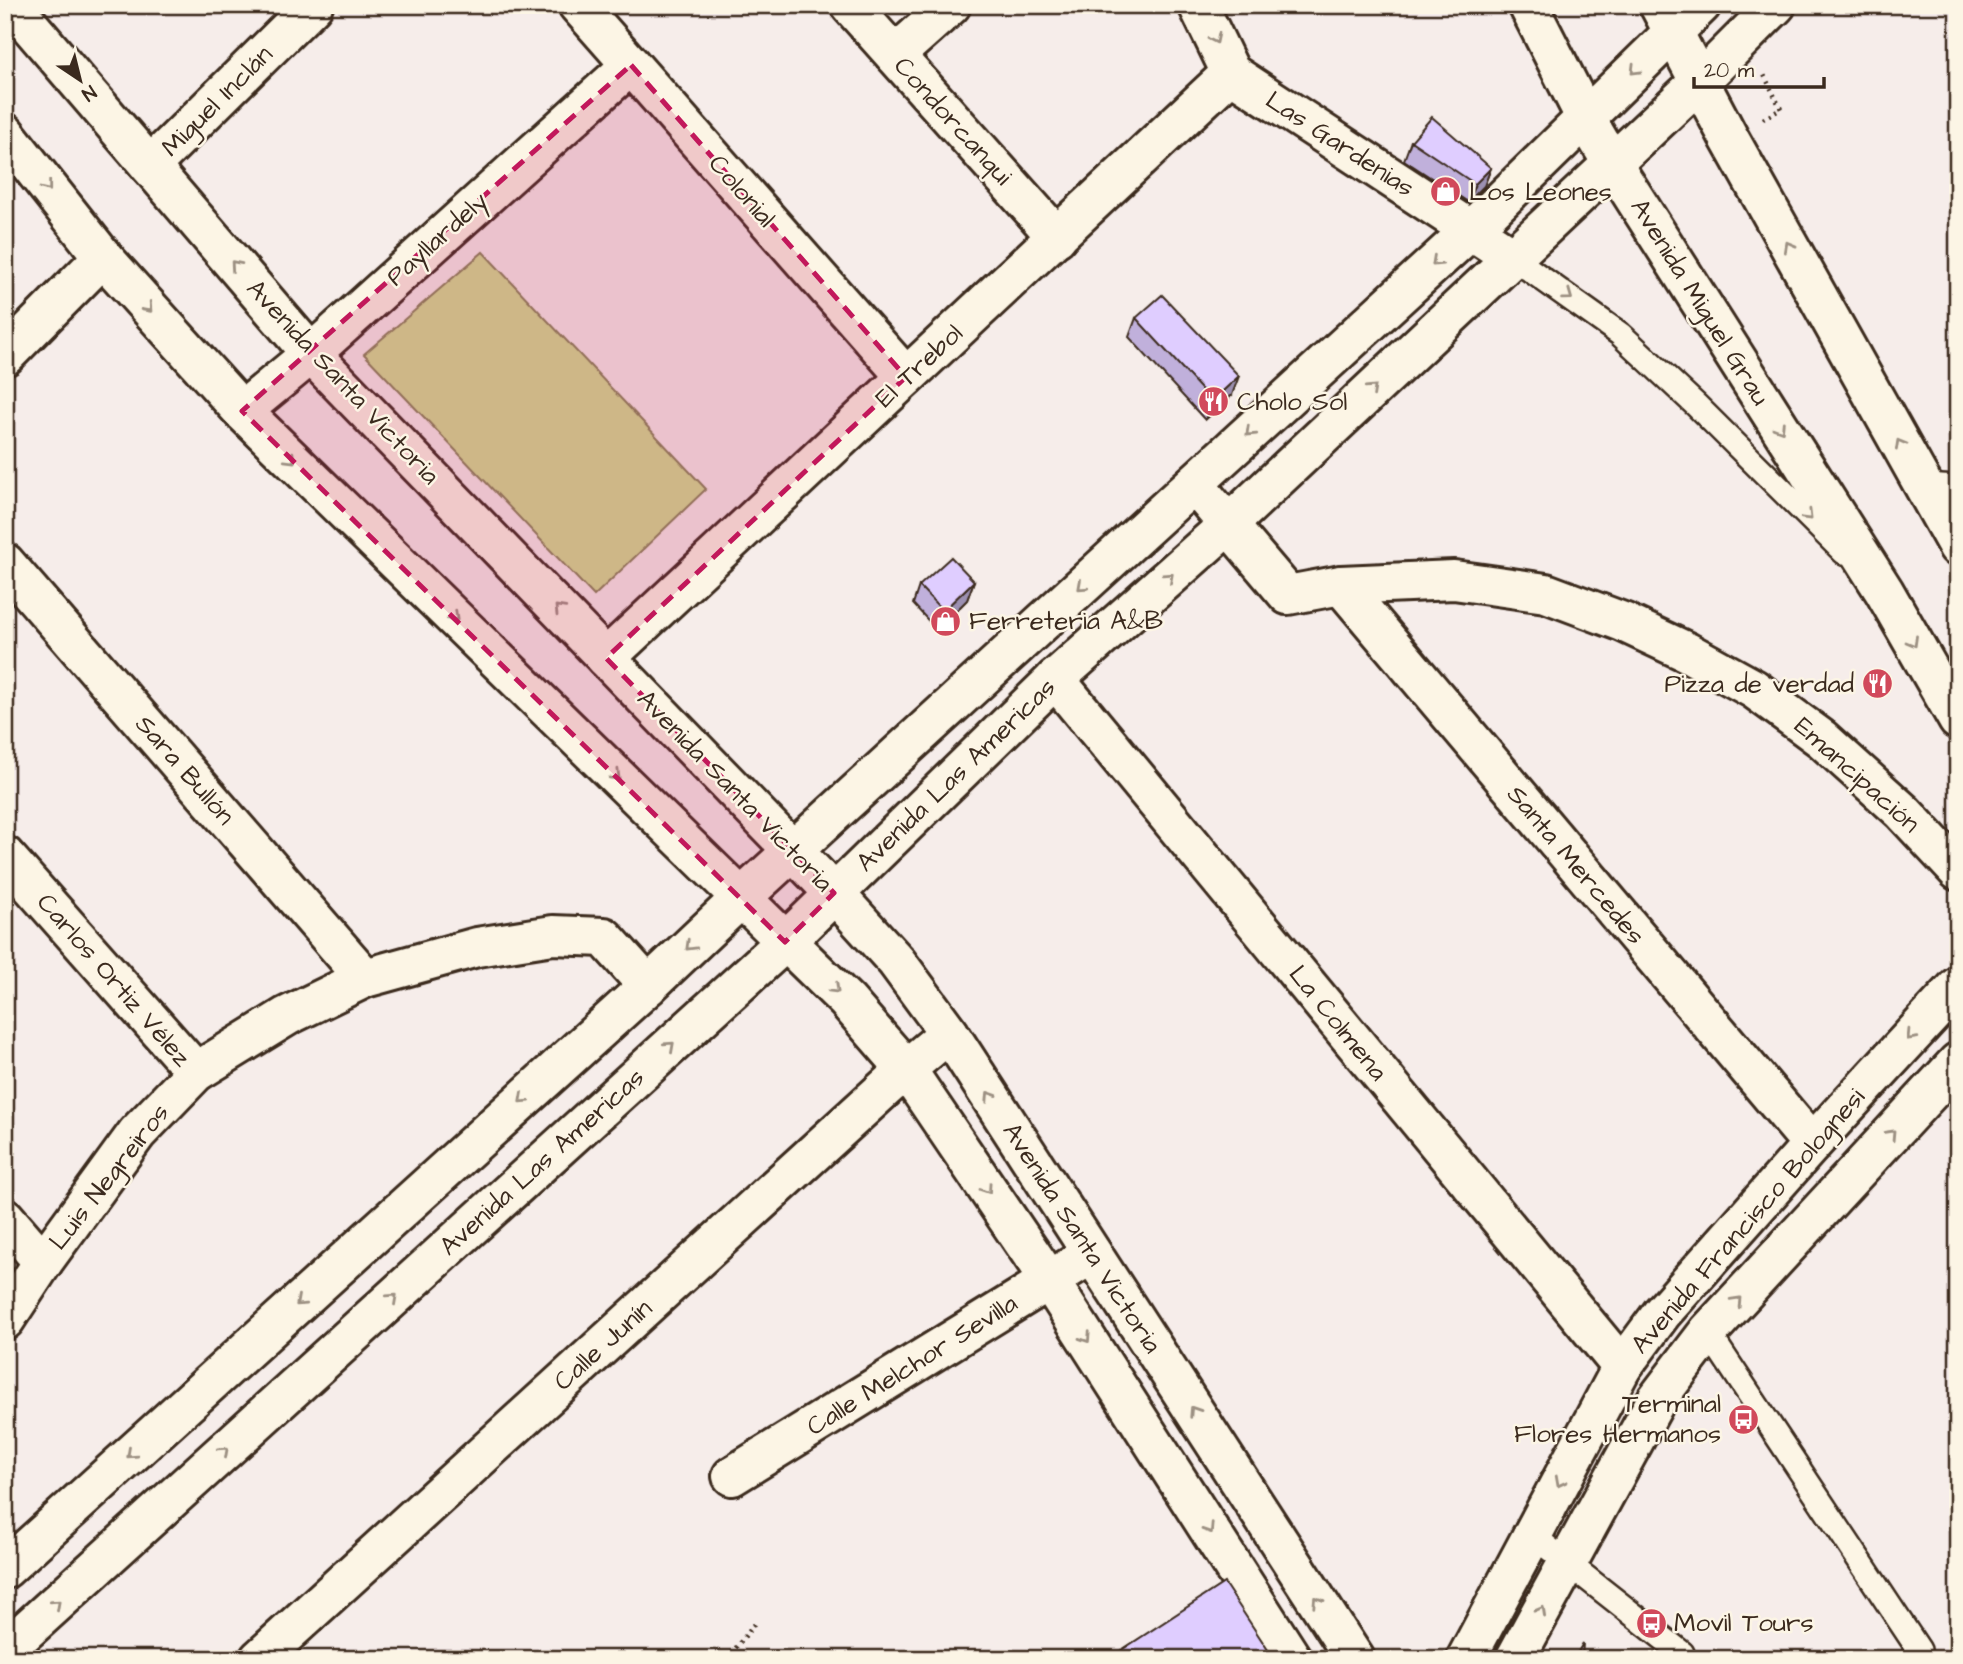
<svg xmlns="http://www.w3.org/2000/svg" width="1963" height="1664" viewBox="0 0 1963 1664" font-family="'Architects Daughter',sans-serif">
<rect width="100%" height="100%" fill="#f6edea"/>
<filter id="ink" filterUnits="userSpaceOnUse"><feTurbulence type="fractalNoise" baseFrequency=".0143" numOctaves="2"/><feDisplacementMap in="SourceGraphic" scale="14" xChannelSelector="R" yChannelSelector="G"/><feConvolveMatrix kernelMatrix="1 2 1 2 8 2 1 2 1" color-interpolation-filters="sRGB"/></filter>
<g filter="url(#ink)">
<!-- green -->
<path fill="#d1df93" stroke="#868458" stroke-width="2" d="M483 252 706 489 594 596 364 354Z"/>
<g fill="none" stroke-linecap="round" stroke-linejoin="round">
<defs>
<g id="lane">
<path d="M1512 257 1620 334 1696 405 1844 552"/>
<path d="M1924 486 1958 488"/>
<path d="M1708 1332 1919 1650"/>
<path d="M1532 1535 1682 1653"/>
</g>
<g id="street">
<path d="M578 5 906 377"/>
<path d="M850 5 1057 237"/>
<path d="M1198 5 1231 73 1512 257"/>
<path d="M895 55 951 5"/>
<path d="M150 166 313 5"/>
<path d="M5 356 103 257"/>
<path d="M242 411 311 354 631 65"/>
<path d="M1194 484 1288 595 1341 585 1454 580 1546 593 1623 622 1687 652 1754 689 1822 739 1903 812 1958 871"/>
<path d="M5 563 365 978"/>
<path d="M1341 585 1812 1144"/>
<path d="M606 658 1231 73"/>
<path d="M1055 679 1622 1367"/>
<path d="M5 856 196 1072"/>
<path d="M5 1218 43 1262"/>
<path d="M5 1320 43 1262 137 1133 196 1072 287 1016 365 978 477 947 553 935 604 937 648 986"/>
<path d="M732 1476 1092 1254"/>
<path d="M5 1569 648 986 740 899"/>
<path d="M5 1650 785 942"/>
<path d="M259 1659 906 1069 949 1033"/>
</g>
<g id="secondary">
<path d="M12 5 311 354 834 893 896 961 949 1033 1355 1659"/>
<path d="M5 133 103 257 242 411 847 1001 906 1069 1049 1280 1292 1659"/>
<path d="M740 899 1471 230 1701 5"/>
<path d="M785 942 1055 679 1228 525 1699 82 1776 5"/>
</g>
<g id="primary">
<path d="M1528 5 1586 119 1612 163 1884 591 1958 720"/>
<path d="M1659 5 1729 138 1958 547"/>
<path d="M1466 1659 1622 1367 1662 1313 1812 1144 1958 986"/>
<path d="M1515 1659 1657 1399 1708 1332 1958 1062"/>
</g>
</defs>
<!-- lane casing -->
<use href="#lane" stroke="#3b2a1e" stroke-width="28"/>
<!-- street casing -->
<use href="#street" stroke="#3b2a1e" stroke-width="44"/>
<!-- secondary casing -->
<use href="#secondary" stroke="#3b2a1e" stroke-width="44"/>
<!-- primary casing -->
<use href="#primary" stroke="#3b2a1e" stroke-width="44"/>
<!-- path -->
<g stroke="#3b2a1e" stroke-width="4.5" stroke-dasharray="2 5" stroke-linecap="butt">
<path d="M1763 119 1781 109 1764 75"/>
<path d="M1958 916V919"/>
<path d="M727 1659 757 1621"/>
</g>
<!-- lane -->
<use href="#lane" stroke="#fcf5e5" stroke-width="23"/>
<!-- street -->
<use href="#street" stroke="#fcf5e5" stroke-width="38"/>
<!-- secondary -->
<use href="#secondary" stroke="#fcf5e5" stroke-width="38"/>
<!-- primary -->
<use href="#primary" stroke="#fcf5e5" stroke-width="38"/>
</g>
<!-- wall -->
<g fill="#c0b0db" stroke="#3b2a1e" stroke-width="2">
<path d="M1411 141 1491 168 1484 186 1468 202 1404 160Z"/>
<path d="M1136 318 1232 395 1205 420 1129 337Z"/>
<path d="M974 581 967 600 937 630 913 604 919 586Z"/>
</g>
<!-- shaded-wall -->
<g fill="#9c90b2" stroke="#3b2a1e" stroke-width="2">
<path d="M1491 168 1484 186 1468 202 1475 184Z"/>
<path d="M1239 376 1232 395 1205 420 1212 401Z"/>
<path d="M974 581 967 600 937 630 943 611Z"/>
</g>
<!-- building -->
<g fill="#dfcdff" stroke="#3b2a1e" stroke-width="2">
<path d="M1432 117 1491 168 1475 184 1411 141Z"/>
<path d="M1162 295 1239 376 1212 401 1136 318Z"/>
<path d="M951 557 974 581 943 611 919 586Z"/>
<path d="M1224 1583 1274 1659H1114L1117 1653Z"/>
<path d="M1583 1643 1582 1659H1574Z"/>
</g>
<!-- one-way arrows -->
<defs><path id="oneway-chevron" d="M-2-3.5L2.5 0L-2 3.5" fill="none" stroke-width="1.6" stroke-linecap="round" stroke-linejoin="round" transform="scale(1.75)"/></defs>
<g stroke="#9c9082">
<use href="#oneway-chevron" transform="translate(1215 39) rotate(64)"/>
<use href="#oneway-chevron" transform="translate(1635 70) rotate(135)"/>
<use href="#oneway-chevron" transform="translate(47 187) rotate(52)"/>
<use href="#oneway-chevron" transform="translate(1789 246) rotate(-119)"/>
<use href="#oneway-chevron" transform="translate(1436 262) rotate(137)"/>
<use href="#oneway-chevron" transform="translate(235 265) rotate(-131)"/>
<use href="#oneway-chevron" transform="translate(1568 296) rotate(36)"/>
<use href="#oneway-chevron" transform="translate(148 308) rotate(48)"/>
<use href="#oneway-chevron" transform="translate(1372 389) rotate(-43)"/>
<use href="#oneway-chevron" transform="translate(1780 428) rotate(58)"/>
<use href="#oneway-chevron" transform="translate(1250 432) rotate(137)"/>
<use href="#oneway-chevron" transform="translate(1900 444) rotate(-119)"/>
<use href="#oneway-chevron" transform="translate(291 459) rotate(44)"/>
<use href="#oneway-chevron" transform="translate(1808 516) rotate(45)"/>
<use href="#oneway-chevron" transform="translate(1169 577) rotate(-42)"/>
<use href="#oneway-chevron" transform="translate(1082 586) rotate(138)"/>
<use href="#oneway-chevron" transform="translate(559 609) rotate(-134)"/>
<use href="#oneway-chevron" transform="translate(454 617) rotate(44)"/>
<use href="#oneway-chevron" transform="translate(1913 642) rotate(60)"/>
<use href="#oneway-chevron" transform="translate(616 776) rotate(45)"/>
<use href="#oneway-chevron" transform="translate(690 946) rotate(136)"/>
<use href="#oneway-chevron" transform="translate(835 989) rotate(44)"/>
<use href="#oneway-chevron" transform="translate(1911 1036) rotate(133)"/>
<use href="#oneway-chevron" transform="translate(670 1046) rotate(-42)"/>
<use href="#oneway-chevron" transform="translate(990 1096) rotate(-123)"/>
<use href="#oneway-chevron" transform="translate(523 1099) rotate(138)"/>
<use href="#oneway-chevron" transform="translate(1891 1134) rotate(-47)"/>
<use href="#oneway-chevron" transform="translate(987 1189) rotate(56)"/>
<use href="#oneway-chevron" transform="translate(393 1298) rotate(-42)"/>
<use href="#oneway-chevron" transform="translate(1737 1301) rotate(-47)"/>
<use href="#oneway-chevron" transform="translate(300 1302) rotate(138)"/>
<use href="#oneway-chevron" transform="translate(1086 1338) rotate(57)"/>
<use href="#oneway-chevron" transform="translate(1194 1411) rotate(-123)"/>
<use href="#oneway-chevron" transform="translate(224 1451) rotate(-42)"/>
<use href="#oneway-chevron" transform="translate(131 1454) rotate(138)"/>
<use href="#oneway-chevron" transform="translate(1560 1482) rotate(118)"/>
<use href="#oneway-chevron" transform="translate(1209 1529) rotate(57)"/>
<use href="#oneway-chevron" transform="translate(1317 1601) rotate(-123)"/>
<use href="#oneway-chevron" transform="translate(56 1604) rotate(-42)"/>
<use href="#oneway-chevron" transform="translate(1541 1611) rotate(-61)"/>
</g>
</g>
<!-- marked area -->
<path fill="#c2185b" fill-opacity="0.2" stroke="#c2185b" stroke-width="5" stroke-dasharray="14 9" stroke-linejoin="round" d="M631 65 906 377 606 658 834 893 785 942 242 411Z"/>
<!-- icons -->
<defs>
<symbol id="shop-disc" viewBox="-11 -11 22 22"><circle r="9.5" fill="#d1495b" stroke="#fcf5e5"/><path d="M-5-2.5h2.3a2.7 3.5 0 0 1 5.4 0H5L5.5 6h-11ZM-1.5-2.5h3a1.5 2.3 0 0 0-3 0Z" fill="#fff"/></symbol>
<symbol id="restaurant-disc" viewBox="-11 -11 22 22"><circle r="9.5" fill="#d1495b" stroke="#fcf5e5"/><path d="M-5-6h1v4h1v-4h1v4h1v-4h1v5L-1.5 .5V6h-2V.5L-5-1ZM5-6V6H3V1.5H1.5Q1.5-4 5-6Z" fill="#fff"/></symbol>
<symbol id="bus-disc" viewBox="-11 -11 22 22"><circle r="9.5" fill="#d1495b" stroke="#fcf5e5"/><path d="M-5-6H5V4H4V6H2V4H-2V6H-4V4H-5ZM-3.5-4V0h7V-4ZM-3.5 1.2v1.5H-2V1.2ZM2 1.2v1.5H3.5V1.2Z" fill="#fff"/></symbol>
</defs>
<g fill-rule="evenodd">
<use href="#shop-disc" x="1428" y="174" width="35" height="35"/>
<use href="#restaurant-disc" x="1196" y="384" width="35" height="35"/>
<use href="#shop-disc" x="928" y="604" width="35" height="35"/>
<use href="#restaurant-disc" x="1860" y="666" width="35" height="35"/>
<use href="#bus-disc" x="1726" y="1402" width="35" height="35"/>
<use href="#bus-disc" x="1634" y="1606" width="35" height="35"/>
</g>
<g text-anchor="middle" dominant-baseline="central" stroke-width="5" stroke-linejoin="round" paint-order="stroke">
<!-- street labels -->
<g font-size="26" fill="#3b2a1e" stroke="#fcf5e5">
<text transform="translate(217 101) rotate(-45)">Miguel Inclán</text>
<text transform="translate(953 121) rotate(48)">Condorcanqui</text>
<text transform="translate(1340 144) rotate(33)">Las Gardenias</text>
<text transform="translate(742 191) rotate(49)">Colonial</text>
<text transform="translate(437 239) rotate(-42)">Payllardely</text>
<text transform="translate(1700 302) rotate(58)">Avenida Miguel Grau</text>
<text transform="translate(919 366) rotate(-43)">El Trebol</text>
<text transform="translate(343 382) rotate(47)">Avenida Santa Victoria</text>
<text transform="translate(185 770) rotate(49)">Sara Bullón</text>
<text transform="translate(956 775) rotate(-44)">Avenida Las Americas</text>
<text transform="translate(1857 775) rotate(42)">Emancipación</text>
<text transform="translate(735 791) rotate(46)">Avenida Santa Victoria</text>
<text transform="translate(1576 865) rotate(50)">Santa Mercedes</text>
<text transform="translate(114 980) rotate(49)">Carlos Ortiz Vélez</text>
<text transform="translate(1338 1023) rotate(51)">La Colmena</text>
<text transform="translate(542 1162) rotate(-42)">Avenida Las Americas</text>
<text transform="translate(109 1177) rotate(-52)">Luis Negreiros</text>
<text transform="translate(1748 1221) rotate(-49)">Avenida Francisco Bolognesi</text>
<text transform="translate(1082 1238) rotate(57)">Avenida Santa Victoria</text>
<text transform="translate(603 1345) rotate(-42)">Calle Junín</text>
<text transform="translate(912 1365) rotate(-32)">Calle Melchor Sevilla</text>
</g>
<!-- poi labels -->
<g font-size="26" fill="#3b2a1e" stroke="#fcf5e5" text-anchor="start">
<text x="1469" y="192">Los Leones</text>
<text x="1237" y="402">Cholo Sol</text>
<text x="969" y="621">Ferreteria A&amp;B</text>
<text x="1854" y="684" text-anchor="end">Pizza de verdad</text>
<text x="1721" y="1404" text-anchor="end">Terminal<tspan x="1721" dy="30">Flores Hermanos</tspan></text>
<text x="1674" y="1623">Movil Tours</text>
</g>
</g>
<!-- margin -->
<rect width="1963" height="1664" fill="none" stroke="#fcf5e5" stroke-width="28"/>
<rect x="14" y="14" width="1935" height="1636" fill="none" stroke="#3b2a1e" stroke-width="2.5" filter="url(#ink)"/>
<!-- north arrow -->
<g transform="translate(80 80) rotate(145)" stroke="#fcf5e5" stroke-width="5" paint-order="stroke">
<path d="M0-5L12 26L0 18L-12 26Z" fill="#3b2a1e"/>
<text y="-10" font-size="19" font-weight="bold" text-anchor="middle" fill="#3b2a1e">N</text>
</g>
<!-- scale -->
<path d="M1694 77v10h130v-10" fill="none" stroke="#3b2a1e" stroke-width="3.5"/>
<text x="1704" y="77" font-size="21" fill="#3b2a1e" stroke="#fcf5e5" stroke-width="5" paint-order="stroke">20 m</text>
</svg>
